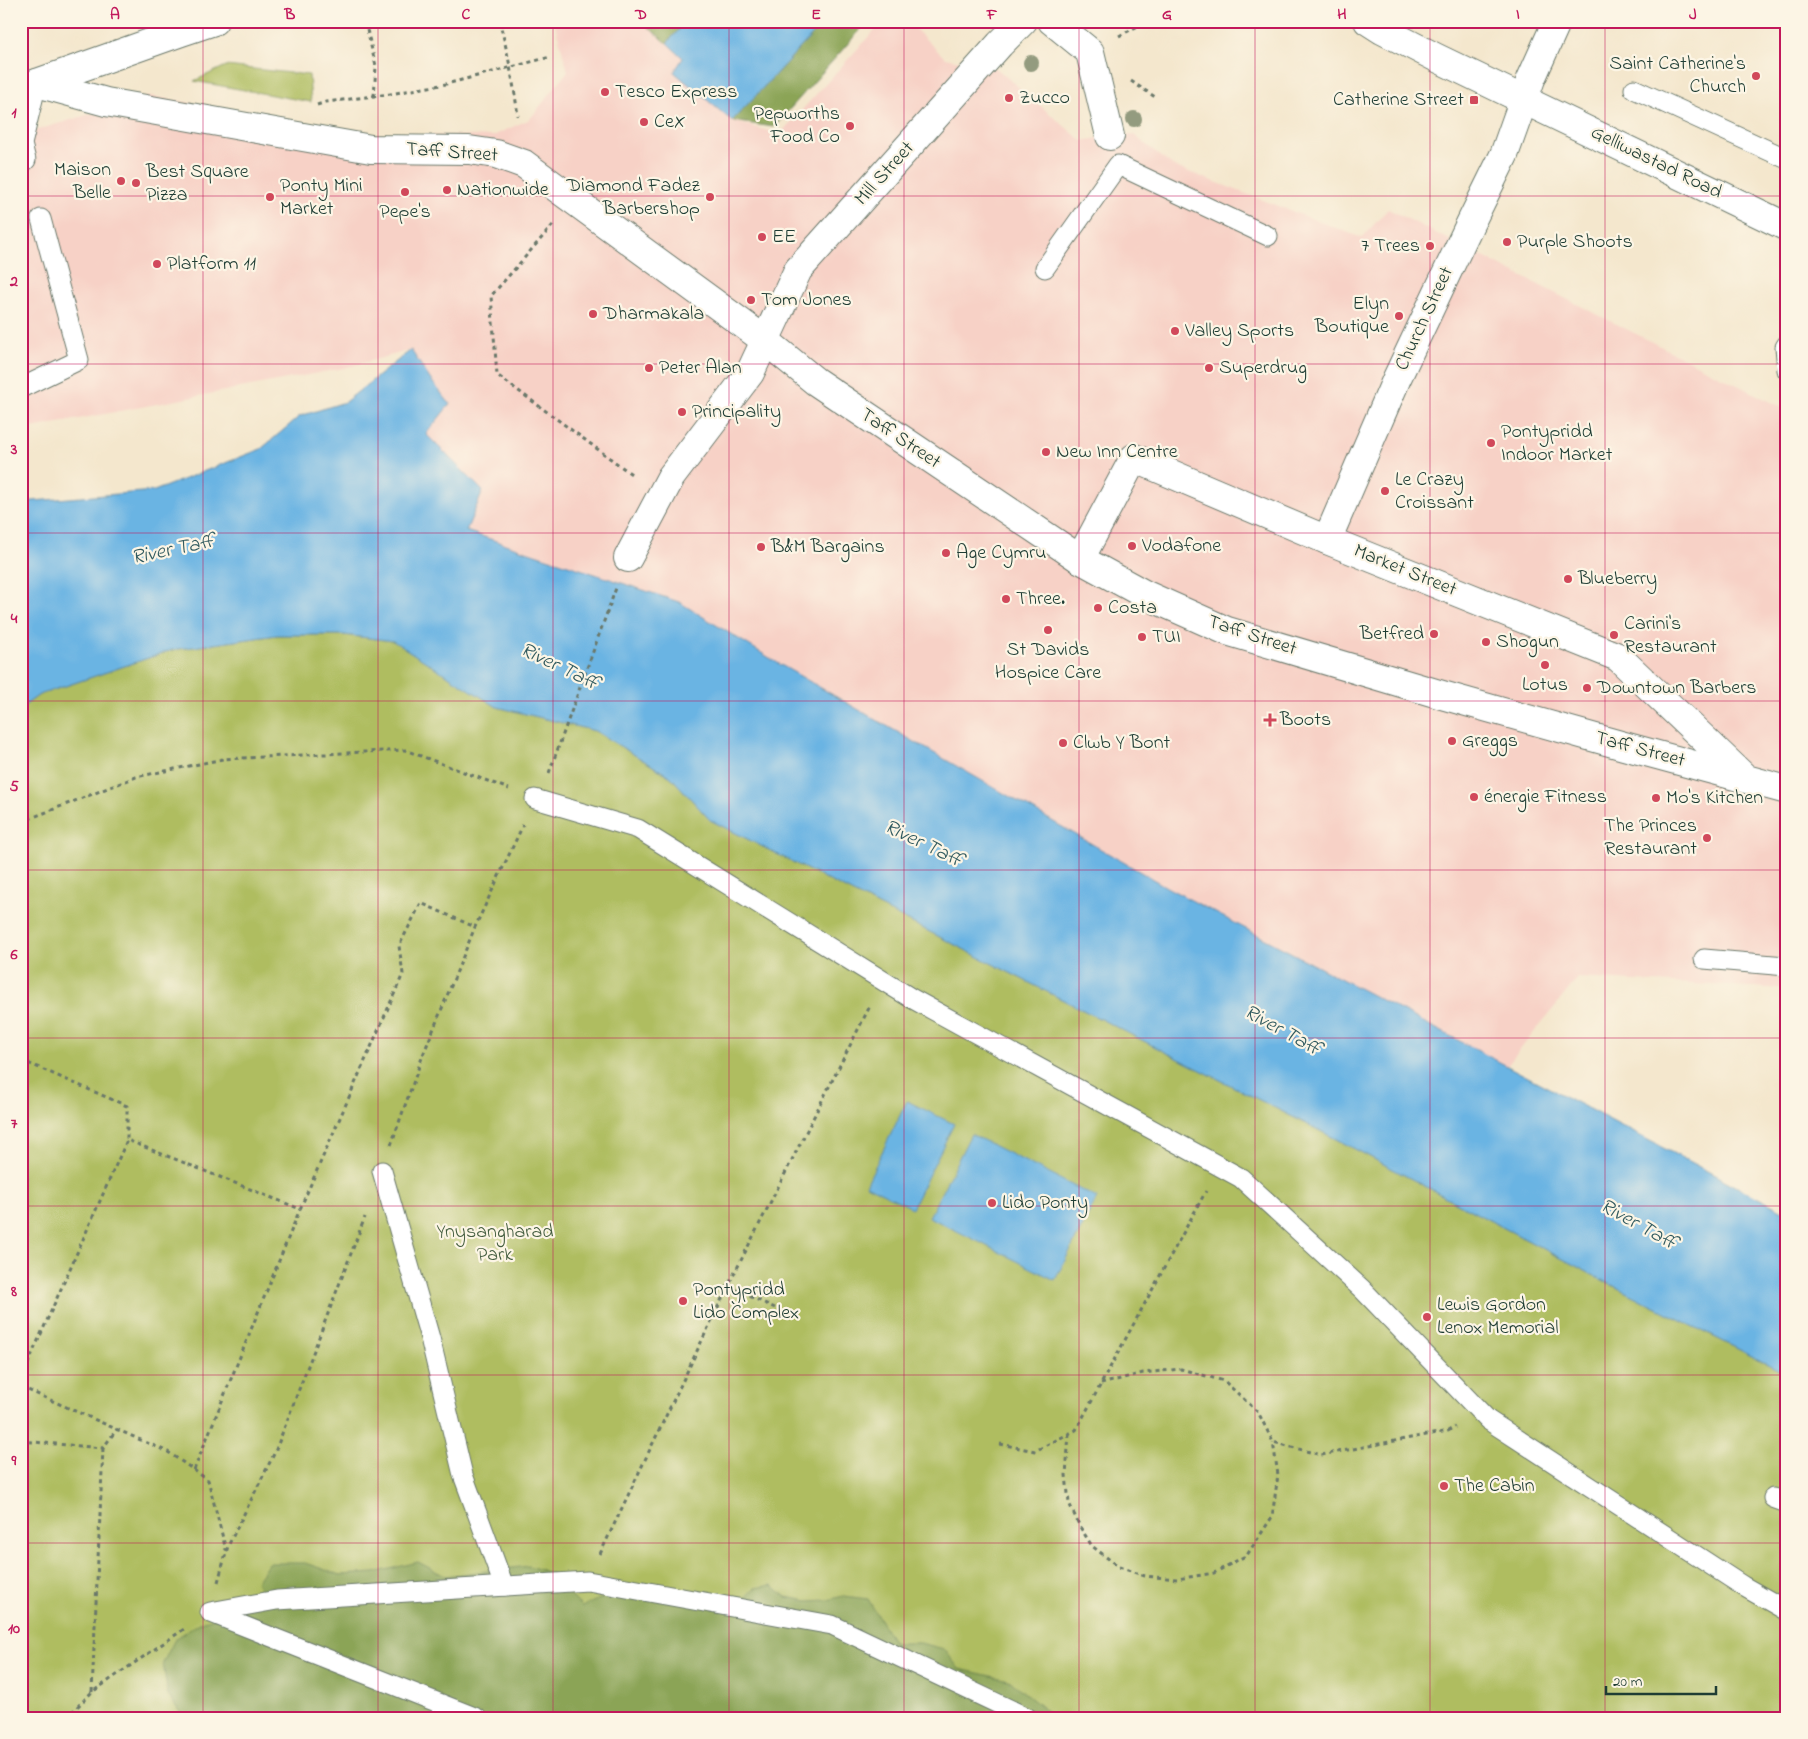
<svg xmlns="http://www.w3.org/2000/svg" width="1808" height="1739" viewBox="0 0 1808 1739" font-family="'Indie Flower',sans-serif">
<rect width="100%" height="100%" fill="#fcf5e5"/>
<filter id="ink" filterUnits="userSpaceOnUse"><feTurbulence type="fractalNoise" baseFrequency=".02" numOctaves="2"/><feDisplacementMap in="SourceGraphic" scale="10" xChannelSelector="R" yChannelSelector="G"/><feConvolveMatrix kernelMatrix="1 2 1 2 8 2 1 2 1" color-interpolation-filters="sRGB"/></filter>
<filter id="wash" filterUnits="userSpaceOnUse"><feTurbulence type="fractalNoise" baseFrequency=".0096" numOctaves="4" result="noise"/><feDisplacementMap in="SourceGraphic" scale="20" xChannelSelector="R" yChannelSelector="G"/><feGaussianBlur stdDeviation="1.12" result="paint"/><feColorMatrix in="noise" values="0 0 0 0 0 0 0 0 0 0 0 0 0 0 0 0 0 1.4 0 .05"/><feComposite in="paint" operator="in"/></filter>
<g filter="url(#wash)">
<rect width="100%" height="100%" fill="#f4e7cd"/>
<!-- built -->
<path fill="#f7d1c6" d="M554 21H641L683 58 732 121 780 134 883 21H907L945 58 997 69 1082 141 1110 136 1134 135 1173 166 1362 238 1388 209 1787 410V989L1578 978 1506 1067 1170 889 781 665 679 602 465 531 483 491 426 434 450 404 430 379 411 350 344 368 21 430V135L150 96 369 135 493 136 530 119 568 71Z"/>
<!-- green -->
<g fill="#afbd60" stroke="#677d4a">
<path d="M226 66 309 75 311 102 194 81Z"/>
<path d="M277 635H344L394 641 497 707 595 731 671 777 710 820 1336 1139 1610 1284 1787 1374V1718H21V708L39 695 172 650Z"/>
</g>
<!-- forest -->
<g fill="#8ba456" stroke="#557045">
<path d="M641 21H687L667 43Z"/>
<path d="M825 21H868L774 127 732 121Z"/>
<path d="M418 1562 445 1576 529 1566 553 1574 571 1596 582 1607 597 1600 613 1595 744 1598 755 1588 772 1585 786 1597 808 1601 828 1600 843 1596 868 1599 894 1643H920L944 1649 959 1669 1009 1680 1055 1718H281L271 1713 269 1718H184L168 1695 163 1663 175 1639 203 1621 238 1613 263 1595 256 1582 269 1563H305L340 1575 374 1573Z"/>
</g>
<!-- water -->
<g fill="#6bb4e3" stroke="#45788c">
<path d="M687 21H825L732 121 674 72 683 58 667 43Z"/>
<path d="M411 350 430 379 450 404 426 434 483 491 466 531 679 602 781 665 1170 889 1787 1213V1374L1610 1284 1336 1139 710 820 671 777 595 731 497 707 393 641 344 635H277L172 650 39 695 21 708V502L154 491 261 449 300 416 345 402Z"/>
<path d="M907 1101 954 1124 912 1208 866 1185Z"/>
<path d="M971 1134 1097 1198 1055 1280 929 1217Z"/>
</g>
</g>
<g filter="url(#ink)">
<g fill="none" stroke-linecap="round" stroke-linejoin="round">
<defs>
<g id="lane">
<path d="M1634 89 1787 159"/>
<path d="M26 160 22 144 37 83"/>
<path d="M1045 268 1118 165 1268 236"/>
<path d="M1787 344 1785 347 1787 370"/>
<path d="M21 388 79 360 41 219"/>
<path d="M535 799 638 829 911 998 1241 1178 1362 1289 1488 1420 1743 1586 1787 1611"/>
<path d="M1704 959 1787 966"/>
<path d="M382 1171 430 1338 463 1475 504 1586"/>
<path d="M1773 1498 1787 1503"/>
<path d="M210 1612 277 1600 588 1581 832 1625 1028 1718"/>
<path d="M211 1613 477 1718"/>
</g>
<g id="street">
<path d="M1052 21 1090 52 1110 136"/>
<path d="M37 83 106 102 371 149 469 150 496 154 524 164 766 341 815 381 1080 559 1144 594 1227 631 1442 695 1624 746 1787 790"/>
<path d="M1327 540 1397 378 1470 224 1504 155 1531 79 1557 21"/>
<path d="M628 558 671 477 750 373 798 270 1000 44 1023 21"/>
<path d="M1080 559 1134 458 1327 540 1618 657 1744 777"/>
</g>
<g id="primary">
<path d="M1368 21 1382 30 1435 57 1787 227"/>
<path d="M21 91 37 83 181 32 214 21"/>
</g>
</defs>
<!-- lane casing -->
<use href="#lane" stroke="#6a786a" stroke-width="21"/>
<!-- street casing -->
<use href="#street" stroke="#6a786a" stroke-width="30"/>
<!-- primary casing -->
<use href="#primary" stroke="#6a786a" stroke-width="30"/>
<!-- path -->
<g stroke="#6a786a" stroke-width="3" stroke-dasharray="4 4" stroke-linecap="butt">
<path d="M499 21C508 51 514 86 518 116"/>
<path d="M367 30 376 66 374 96"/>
<path d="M1119 36 1147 21"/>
<path d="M1131 81 1155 97"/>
<path d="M317 105 326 102 390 94 446 84 550 57"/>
<path d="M553 225 491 296 497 375 634 476"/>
<path d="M549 773 616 588"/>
<path d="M21 822 136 777 223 759 405 750 509 789"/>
<path d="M21 1060 127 1106V1140"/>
<path d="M391 1145 423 1055 475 927 523 825"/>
<path d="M775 1308 728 1286 870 1006"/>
<path d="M21 1379 127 1140 300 1209 403 974 399 946 421 903 475 927"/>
<path d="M1101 1384 1143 1373 1181 1369 1224 1381 1258 1412 1273 1442 1321 1455 1448 1431 1455 1427"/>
<path d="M21 1387 168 1452 208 1480 226 1550"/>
<path d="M1069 1434 1066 1475 1069 1503 1080 1527 1092 1546 1119 1567 1145 1576 1177 1579 1214 1573 1247 1555 1272 1517 1278 1475 1273 1442"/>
<path d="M21 1441 103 1448 117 1429"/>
<path d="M1000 1444 1035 1451 1076 1430 1206 1191"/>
<path d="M194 1470 300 1209"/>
<path d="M600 1554 728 1286"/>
<path d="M218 1582 228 1546 275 1452 365 1217"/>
<path d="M92 1692 103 1448"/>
<path d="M66 1718 92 1692 187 1627"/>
</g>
<!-- lane -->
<use href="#lane" stroke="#fff" stroke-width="19"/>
<!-- street -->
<use href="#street" stroke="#fff" stroke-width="28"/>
<!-- primary -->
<use href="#primary" stroke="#fff" stroke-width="28"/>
</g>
<!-- trees -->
<g fill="#939b7f">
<circle cx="1031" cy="63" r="8"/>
<circle cx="1134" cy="119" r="8"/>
</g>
</g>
<!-- grid -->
<path fill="none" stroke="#c2185b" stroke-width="1" stroke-opacity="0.55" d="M203 21V1718M378 21V1718M553 21V1718M729 21V1718M904 21V1718M1079 21V1718M1255 21V1718M1430 21V1718M1605 21V1718M21 196H1787M21 364H1787M21 533H1787M21 701H1787M21 870H1787M21 1038H1787M21 1206H1787M21 1375H1787M21 1543H1787"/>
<!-- markers -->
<g fill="#d1495b" stroke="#fcf5e5" stroke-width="2">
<circle cx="1756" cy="76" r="5"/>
<circle cx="605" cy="92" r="5"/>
<circle cx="1009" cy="98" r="5"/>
<rect x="1469" y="95" width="10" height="10" rx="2.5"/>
<circle cx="644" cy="122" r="5"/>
<circle cx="850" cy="126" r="5"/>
<circle cx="121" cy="181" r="5"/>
<circle cx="136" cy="183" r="5"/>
<circle cx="447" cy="190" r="5"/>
<circle cx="405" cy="192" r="5"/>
<circle cx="270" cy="197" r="5"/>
<circle cx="710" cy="197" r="5"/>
<circle cx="762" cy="237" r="5"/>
<circle cx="1507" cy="242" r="5"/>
<circle cx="1430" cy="246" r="5"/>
<circle cx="157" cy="264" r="5"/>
<circle cx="751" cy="300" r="5"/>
<circle cx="593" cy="314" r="5"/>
<circle cx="1399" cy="316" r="5"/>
<circle cx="1175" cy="331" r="5"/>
<circle cx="649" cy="368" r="5"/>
<circle cx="1209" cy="368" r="5"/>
<circle cx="682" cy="412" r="5"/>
<circle cx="1491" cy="443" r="5"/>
<circle cx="1046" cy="452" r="5"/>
<circle cx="1385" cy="491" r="5"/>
<circle cx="1132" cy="546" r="5"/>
<circle cx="761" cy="547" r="5"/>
<circle cx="946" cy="553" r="5"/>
<circle cx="1568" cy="579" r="5"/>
<circle cx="1006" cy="599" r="5"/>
<circle cx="1098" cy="608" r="5"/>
<circle cx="1048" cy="630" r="5"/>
<circle cx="1434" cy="634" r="5"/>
<circle cx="1614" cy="635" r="5"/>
<circle cx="1142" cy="637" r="5"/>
<circle cx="1486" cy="642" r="5"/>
<circle cx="1545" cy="665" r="5"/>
<circle cx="1587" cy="688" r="5"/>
<path d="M1267.5 712.5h5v5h5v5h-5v5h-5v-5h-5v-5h5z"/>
<circle cx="1452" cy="741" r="5"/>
<circle cx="1063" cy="743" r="5"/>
<circle cx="1474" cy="797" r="5"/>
<circle cx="1656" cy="798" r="5"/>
<circle cx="1707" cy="838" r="5"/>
<circle cx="992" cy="1203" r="5"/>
<circle cx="683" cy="1301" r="5"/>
<circle cx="1427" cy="1317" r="5"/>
<circle cx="1444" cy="1486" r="5"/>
</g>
<g text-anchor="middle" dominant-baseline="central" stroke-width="4.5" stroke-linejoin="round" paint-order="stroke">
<!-- poi labels -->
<g font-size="20" fill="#1f3d34" stroke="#fcf5e5" text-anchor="start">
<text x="1746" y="64" text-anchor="end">Saint Catherine's<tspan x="1746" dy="23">Church</tspan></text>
<text x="615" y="92">Tesco Express</text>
<text x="1019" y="98">Zucco</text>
<text x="1464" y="100" text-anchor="end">Catherine Street</text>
<text x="840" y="114" text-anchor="end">Pepworths<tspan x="840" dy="23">Food Co</tspan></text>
<text x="654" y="122">CeX</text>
<text x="111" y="170" text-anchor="end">Maison<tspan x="111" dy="23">Belle</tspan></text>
<text x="146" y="172">Best Square<tspan x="146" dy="23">Pizza</tspan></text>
<text x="280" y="186">Ponty Mini<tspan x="280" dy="23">Market</tspan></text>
<text x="700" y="186" text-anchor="end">Diamond Fadez<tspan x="700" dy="23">Barbershop</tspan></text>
<text x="457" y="190">Nationwide</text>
<text x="405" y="212" text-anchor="middle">Pepe's</text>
<text x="772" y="237">EE</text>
<text x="1517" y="242">Purple Shoots</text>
<text x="1420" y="246" text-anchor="end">7 Trees</text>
<text x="167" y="264">Platform 11</text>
<text x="761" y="300">Tom Jones</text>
<text x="1389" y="304" text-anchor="end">Elyn<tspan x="1389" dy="23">Boutique</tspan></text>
<text x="603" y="314">Dharmakala</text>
<text x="1185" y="331">Valley Sports</text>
<text x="659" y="368">Peter Alan</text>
<text x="1219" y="368">Superdrug</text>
<text x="692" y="412">Principality</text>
<text x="1501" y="432">Pontypridd<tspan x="1501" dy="23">Indoor Market</tspan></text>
<text x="1056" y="452">New Inn Centre</text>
<text x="1395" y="480">Le Crazy<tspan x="1395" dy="23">Croissant</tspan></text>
<text x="1142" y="546">Vodafone</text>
<text x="771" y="547">B&amp;M Bargains</text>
<text x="956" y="553">Age Cymru</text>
<text x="1578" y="579">Blueberry</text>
<text x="1016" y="599">Three.</text>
<text x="1108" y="608">Costa</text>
<text x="1624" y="624">Carini's<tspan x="1624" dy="23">Restaurant</tspan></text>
<text x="1424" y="634" text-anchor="end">Betfred</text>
<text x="1152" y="637">TUI</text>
<text x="1496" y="642">Shogun</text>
<text x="1048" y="650" text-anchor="middle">St Davids<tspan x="1048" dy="23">Hospice Care</tspan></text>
<text x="1545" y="685" text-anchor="middle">Lotus</text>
<text x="1597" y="688">Downtown Barbers</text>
<text x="1280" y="720">Boots</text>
<text x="1462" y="741">Greggs</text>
<text x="1073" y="743">Clwb Y Bont</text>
<text x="1484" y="797">énergie Fitness</text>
<text x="1666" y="798">Mo's Kitchen</text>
<text x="1697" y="826" text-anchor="end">The Princes<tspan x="1697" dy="23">Restaurant</tspan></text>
<text x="1002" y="1203">Lido Ponty</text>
<text x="693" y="1290">Pontypridd<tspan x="693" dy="23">Lido Complex</tspan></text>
<text x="1437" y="1305">Lewis Gordon<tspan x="1437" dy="23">Lenox Memorial</tspan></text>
<text x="1454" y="1486">The Cabin</text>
</g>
<!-- street labels -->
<g font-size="20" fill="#1f3d34" stroke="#fcf5e5">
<text transform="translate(452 153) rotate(4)">Taff Street</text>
<text transform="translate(1656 163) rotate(26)">Gelliwastad Road</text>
<text transform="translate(885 174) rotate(-48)">Mill Street</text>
<text transform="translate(1425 319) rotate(-65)">Church Street</text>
<text transform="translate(900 439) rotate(34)">Taff Street</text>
<text transform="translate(1405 571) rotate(22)">Market Street</text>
<text transform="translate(1252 636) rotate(18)">Taff Street</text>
<text transform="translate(1640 750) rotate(15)">Taff Street</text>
</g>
<!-- park labels -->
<g font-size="20" fill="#435d3f" stroke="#fcf5e5">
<text x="495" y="1232">Ynysangharad<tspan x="495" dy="23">Park</tspan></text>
</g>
<!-- water labels -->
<g font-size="21" font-style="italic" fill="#325b60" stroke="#fcf5e5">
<text transform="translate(173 550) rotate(-12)">River Taff</text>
<text transform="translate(559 667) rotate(26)">River Taff</text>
<text transform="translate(923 844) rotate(26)">River Taff</text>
<text transform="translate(1282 1031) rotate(29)">River Taff</text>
<text transform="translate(1638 1225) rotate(29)">River Taff</text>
</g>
</g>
<!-- margin -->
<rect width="1808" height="1739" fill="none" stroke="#fcf5e5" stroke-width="55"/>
<!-- scale -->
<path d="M1606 1686v8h110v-8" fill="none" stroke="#1f3d34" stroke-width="2.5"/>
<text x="1613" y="1686" font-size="15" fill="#1f3d34" stroke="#fcf5e5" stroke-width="4" paint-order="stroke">20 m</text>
<rect x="28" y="28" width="1752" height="1684" fill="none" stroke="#c2185b" stroke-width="2"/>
<g font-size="16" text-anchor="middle" font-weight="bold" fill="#c2185b">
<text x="115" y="19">A</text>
<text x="290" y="19">B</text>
<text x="466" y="19">C</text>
<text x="641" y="19">D</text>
<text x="816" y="19">E</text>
<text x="992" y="19">F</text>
<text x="1167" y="19">G</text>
<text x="1342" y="19">H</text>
<text x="1518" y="19">I</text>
<text x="1693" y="19">J</text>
<text x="14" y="117">1</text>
<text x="14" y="286">2</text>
<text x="14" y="454">3</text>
<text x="14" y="623">4</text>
<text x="14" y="791">5</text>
<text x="14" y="959">6</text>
<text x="14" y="1128">7</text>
<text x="14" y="1296">8</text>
<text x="14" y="1465">9</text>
<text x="14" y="1633">10</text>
</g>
</svg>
